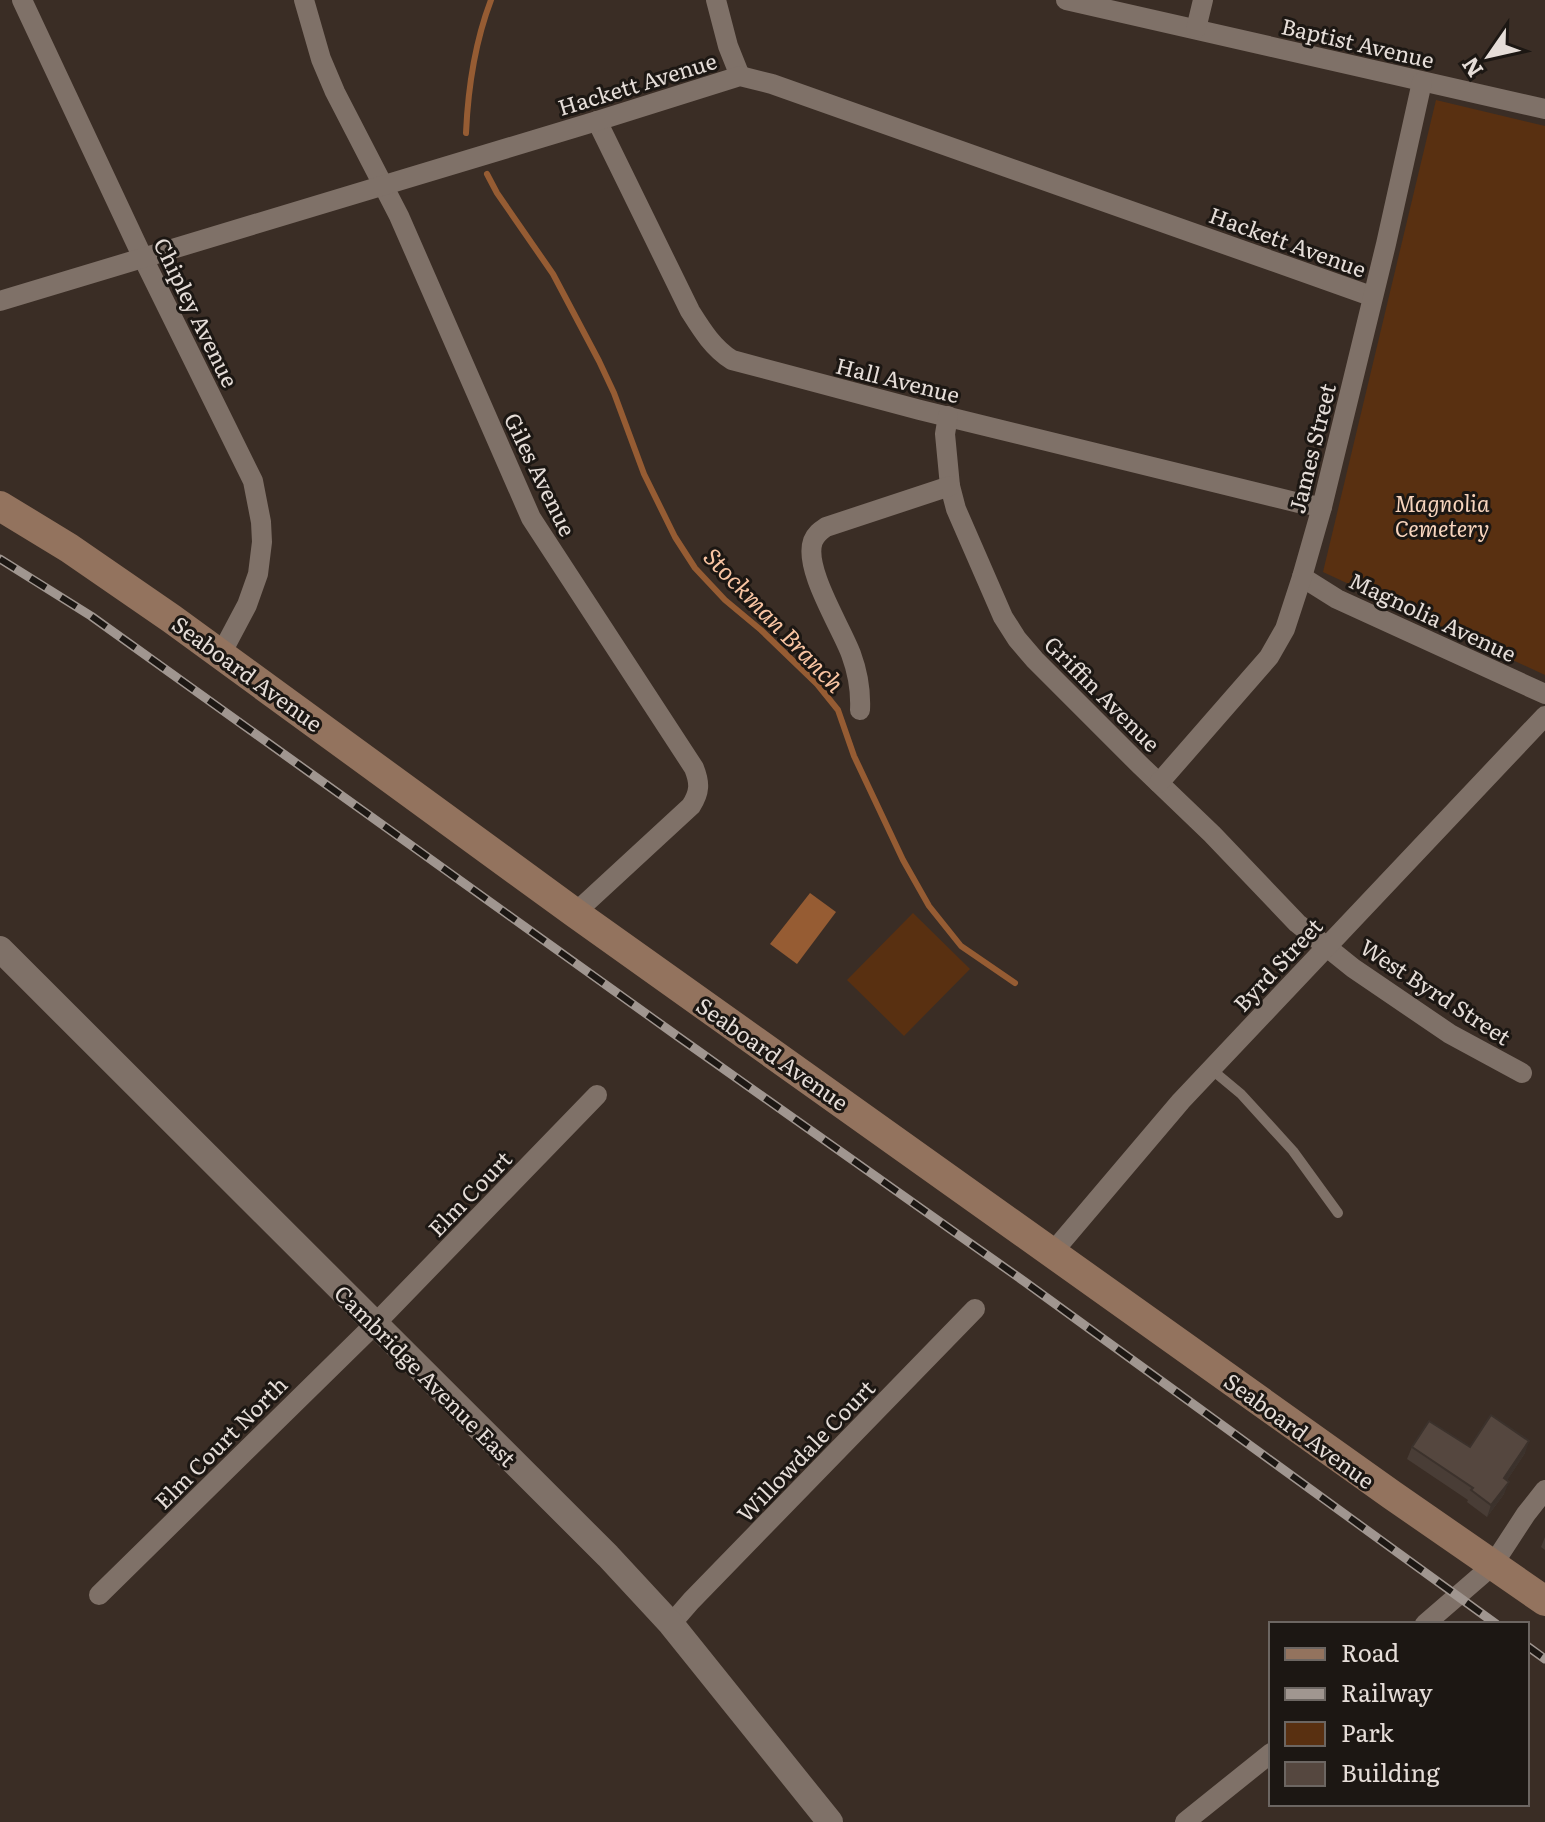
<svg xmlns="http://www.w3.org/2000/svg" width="1545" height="1822" viewBox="0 0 1545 1822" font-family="Literata,serif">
<rect width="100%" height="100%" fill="#3a2d25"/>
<!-- green -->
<g fill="#593011">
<path d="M1436 100 1545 126V675L1323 572Z"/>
<path d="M913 913 970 969 904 1036 847 980Z"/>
</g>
<!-- water -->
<path fill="#965c33" d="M810 893 836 912 797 964 770 944Z"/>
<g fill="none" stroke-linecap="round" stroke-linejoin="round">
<!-- stream -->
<g stroke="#965c33" stroke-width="6">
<path d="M466 133C468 88 475 42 491 0"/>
<path d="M487 174 497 193 553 274 599 361 614 393 644 474 675 537 695 568 725 600 761 630 817 684 838 710 854 756 903 860 929 906 961 946 1015 983"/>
</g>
<!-- service -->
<path stroke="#7f7168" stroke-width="10" d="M1211 1069 1241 1094 1293 1151 1338 1213"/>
<!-- minor -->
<g stroke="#7f7168" stroke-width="20">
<path d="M22 0 143 258 253 481 261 522 262 542 258 574 247 605 221 654"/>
<path d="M304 0 321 59 335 92 399 216 531 518 694 768C700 783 700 792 691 806L575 913"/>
<path d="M716 0 728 46 740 76"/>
<path d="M1066 0 1545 109"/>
<path d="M1196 29 1203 0"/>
<path d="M597 121 690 311C702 330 713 348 732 360L920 410 1299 503 1322 507"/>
<path d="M0 301 597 121 740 76 772 84 1371 296"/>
<path d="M948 416 945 434 950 486 956 509 1003 617 1017 639 1035 660 1140 765 1212 834 1297 923 1353 968 1450 1034 1522 1073"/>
<path d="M1302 577 1337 599 1545 694"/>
<path d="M860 710C861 690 858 673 851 654 841 627 803 568 813 541 816 534 820 531 826 527L950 486"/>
<path d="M1159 783 1269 657 1285 629 1302 577 1322 507 1386 244 1422 82"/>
<path d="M1052 1253 1181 1101 1545 716"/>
<path d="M99 1595 375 1324 597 1095"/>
<path d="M671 1624 691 1601 975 1309"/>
<path d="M1425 1624 1492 1566 1526 1514 1545 1490"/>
<path d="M1185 1822 1271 1753"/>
</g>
<!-- tertiary -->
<path stroke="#7f7168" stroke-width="26" d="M0 949 608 1556 671 1624 830 1822"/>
<!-- secondary -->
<path stroke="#93735e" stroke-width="30" d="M0 506 69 548 172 619 575 913 1392 1495 1545 1601"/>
<defs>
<g id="rail">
<path d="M0 559 91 616 680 1038 1025 1282 1496 1624"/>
<path d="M1527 1646 1545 1659"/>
</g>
</defs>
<!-- rail casing -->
<use href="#rail" stroke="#a09690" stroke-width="9"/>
<!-- rail -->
<use href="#rail" stroke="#1c1713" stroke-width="6" stroke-dasharray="18" stroke-linecap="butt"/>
</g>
<!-- wall -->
<g fill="#493d36">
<path d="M1412 1447H1470L1525 1453 1507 1480 1504 1494 1487 1517 1467 1502 1468 1500 1407 1459Z"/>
<path d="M1545 1537V1550L1541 1547Z"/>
</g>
<!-- shaded-wall -->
<g fill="#3c322c">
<path d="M1529 1441 1525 1453 1500 1491 1504 1478Z"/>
<path d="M1509 1482 1504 1494 1487 1517 1491 1505Z"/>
</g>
<!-- building -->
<path fill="#55473f" stroke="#3c322c" stroke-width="2" d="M1491 1415 1529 1441 1504 1478 1509 1482 1491 1505 1471 1490 1473 1488 1412 1447 1429 1421 1470 1447Z"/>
<g text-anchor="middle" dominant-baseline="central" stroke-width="6" stroke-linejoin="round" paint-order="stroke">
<!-- street labels -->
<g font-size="22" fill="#e5ddd8" stroke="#1c1713">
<text transform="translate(1358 42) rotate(13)">Baptist Avenue</text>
<text transform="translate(637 83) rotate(-17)">Hackett Avenue</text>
<text transform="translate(1288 241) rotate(20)">Hackett Avenue</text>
<text transform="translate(197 312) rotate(64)">Chipley Avenue</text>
<text transform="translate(898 379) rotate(14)">Hall Avenue</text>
<text transform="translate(1311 448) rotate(-76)">James Street</text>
<text transform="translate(541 474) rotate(64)">Giles Avenue</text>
<text transform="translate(1433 616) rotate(25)">Magnolia Avenue</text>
<text transform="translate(248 673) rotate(36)">Seaboard Avenue</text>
<text transform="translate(1103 693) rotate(45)">Griffin Avenue</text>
<text transform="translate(1277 964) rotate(-47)">Byrd Street</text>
<text transform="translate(1436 991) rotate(33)">West Byrd Street</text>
<text transform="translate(773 1053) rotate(35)">Seaboard Avenue</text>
<text transform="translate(469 1193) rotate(-46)">Elm Court</text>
<text transform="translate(426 1375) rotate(45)">Cambridge Avenue East</text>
<text transform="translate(1300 1430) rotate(36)">Seaboard Avenue</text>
<text transform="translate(220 1442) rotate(-45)">Elm Court North</text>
<text transform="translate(805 1450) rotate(-46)">Willowdale Court</text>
</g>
<!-- park labels -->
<g font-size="22" font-style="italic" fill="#f7d4bd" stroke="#1c1713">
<text x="1442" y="502">Magnolia<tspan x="1442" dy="25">Cemetery</tspan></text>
</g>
<!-- water labels -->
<g font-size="24" font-style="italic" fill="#f8c4a2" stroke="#1c1713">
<text transform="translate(775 619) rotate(46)">Stockman Branch</text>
</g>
</g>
<!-- legend -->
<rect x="1269" y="1622" width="260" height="184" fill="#1c1713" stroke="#6c6662" stroke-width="2"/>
<rect x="1285" y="1648" width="40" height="12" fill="#93735e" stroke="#6c6662" stroke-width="2"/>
<text x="1341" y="1662" font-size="24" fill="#e5ddd8">Road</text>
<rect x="1285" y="1688" width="40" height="12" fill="#a09690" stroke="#6c6662" stroke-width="2"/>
<text x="1341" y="1702" font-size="24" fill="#e5ddd8">Railway</text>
<rect x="1285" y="1722" width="40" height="24" fill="#593011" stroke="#6c6662" stroke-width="2"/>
<text x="1341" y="1742" font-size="24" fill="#e5ddd8">Park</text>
<rect x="1285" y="1762" width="40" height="24" fill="#55473f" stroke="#6c6662" stroke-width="2"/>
<text x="1341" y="1782" font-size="24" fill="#e5ddd8">Building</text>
<!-- north arrow -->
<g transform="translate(1489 56) rotate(236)" stroke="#1c1713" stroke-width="6" paint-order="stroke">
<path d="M0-6L14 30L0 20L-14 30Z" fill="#e5ddd8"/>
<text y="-12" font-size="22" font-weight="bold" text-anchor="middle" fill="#e5ddd8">N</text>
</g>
</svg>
